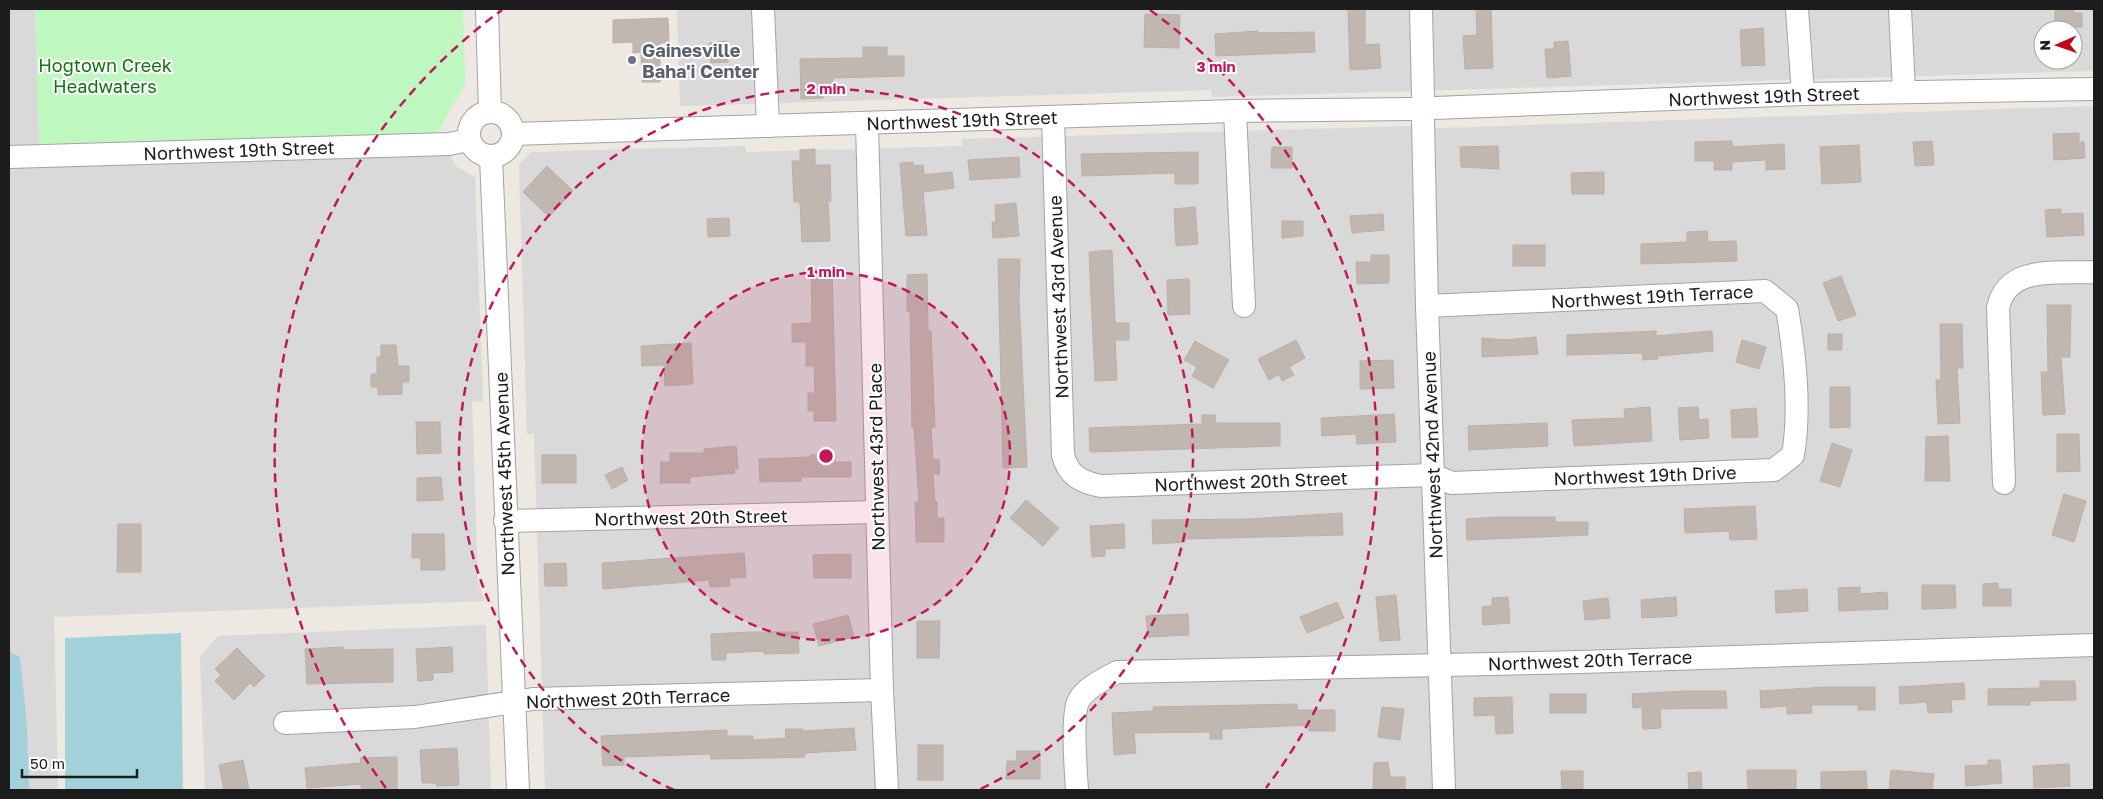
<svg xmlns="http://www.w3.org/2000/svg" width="2103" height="799" viewBox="0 0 2103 799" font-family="'Golos Text',sans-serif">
<rect width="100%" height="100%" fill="#ede8e1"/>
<!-- residential -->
<g fill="#dad9d9" fill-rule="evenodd">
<path d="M9 9H35L39 144 437 134 457 167 475 177 483 401 472 402 478 582 485 601 54 617 58 790H9Z"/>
<path d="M677 9H2094V71L1212 97 1211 90 680 106ZM2043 30H2073V60H2043Z"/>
<path d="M2094 106V790H545L534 434H527L519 165 531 152 745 146 746 152 962 146V139L1407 126 1441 128Z"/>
<path d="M486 625 491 790H205L200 657 218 636Z"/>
</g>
<!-- park -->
<path fill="#bef7bf" d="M35 9H463L465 84 437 134 39 144Z"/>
<!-- water -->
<g fill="#a3d1da">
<path d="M181 633 183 790H65V638Z"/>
<path d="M9 652 20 657 27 724 29 790H9Z"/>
</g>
<!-- building -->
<g fill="#c1b7b1" stroke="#beaea4">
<path d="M1348 9H1365V45L1379 44 1381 68 1350 70Z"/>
<path d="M1476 9H1491L1493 68 1465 69 1463 36 1477 35Z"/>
<path d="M2055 9H2074V13H2082V27H2055Z"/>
<path d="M1145 14 1180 15 1179 48 1144 47Z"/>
<path d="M668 18 669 43H660V82H642L641 52 633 53V42L613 43V20Z"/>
<path d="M1763 28 1765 65 1742 66 1740 30Z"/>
<path d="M1258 31V33L1314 32 1315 52 1216 56 1215 34Z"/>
<path d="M726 41 728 62 711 63 709 43Z"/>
<path d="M1568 41 1571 76 1547 78 1545 49H1554V42Z"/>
<path d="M863 47H887V56H904V76L833 78V83H823V98L801 99 800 59 863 58Z"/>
<path d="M2079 133V142H2084L2085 158 2054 160 2053 134Z"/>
<path d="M1732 141V147L1784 144 1785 169 1766 170V160L1732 162V170H1714V161H1695V142Z"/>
<path d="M1932 141 1934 165 1915 166 1913 142Z"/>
<path d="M1859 145 1861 182 1822 184 1820 147Z"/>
<path d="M1498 146 1499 169 1461 167 1460 147Z"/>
<path d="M1272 147H1292V168H1271Z"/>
<path d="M815 149V165H830L831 201H828L830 241 802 242 800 202H794L792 161H800V150Z"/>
<path d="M1198 152V184H1175V173L1082 176 1081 154Z"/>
<path d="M1019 157 1020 177 970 180 968 160Z"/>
<path d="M913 162V166L923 165 924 175 952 172 954 188 923 192 927 235 906 236 900 163Z"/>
<path d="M547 166 573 191 549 217 523 192Z"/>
<path d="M1604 172V194H1572L1571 173Z"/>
<path d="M1016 203 1019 236 993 238 992 222H996L995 205Z"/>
<path d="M1195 207 1198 244 1176 246 1174 209Z"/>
<path d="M2061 209V214L2083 213 2084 235 2047 237 2045 210Z"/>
<path d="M1383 214 1384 230 1352 233 1350 216Z"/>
<path d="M729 218 730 236 708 237 707 219Z"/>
<path d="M1282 221H1303V236L1282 238Z"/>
<path d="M1707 231 1708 242 1736 241 1737 261 1641 264V244L1687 242V232Z"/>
<rect x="1513" y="245" width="32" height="21"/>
<path d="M1112 250 1115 323H1129V340H1115L1117 380 1095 381 1089 252Z"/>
<path d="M1371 255H1389V283L1357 284 1356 262H1371Z"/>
<path d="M998 259H1020L1019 299 1027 467 1003 468Z"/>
<path d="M832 269 836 421H814V411H808V393H815L814 366H806V342H792V324L812 323 811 270Z"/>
<path d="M927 274 928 331H931L935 427H931L933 460 939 459 940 474H933L935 502H937V518H944V542H916L915 502H919L914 427 912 428 910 311H907V275Z"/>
<path d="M1841 276 1856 315 1838 321 1823 283Z"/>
<path d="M1189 279 1190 314 1168 315 1167 280Z"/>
<path d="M2047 305H2071L2070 357H2061L2065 414 2043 415 2041 372H2048Z"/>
<path d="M1940 324H1962L1963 368H1957L1960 423 1938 424 1936 380H1941Z"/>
<path d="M1656 331V336L1712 331 1713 351 1657 356 1658 359 1643 360 1642 353 1567 355V335Z"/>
<rect x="1828" y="334" width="14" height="16"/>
<path d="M1536 337 1538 354 1482 357V338L1505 340Z"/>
<path d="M1296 340 1305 358 1289 367 1294 375 1282 381 1279 374 1269 380 1258 359Z"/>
<path d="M1742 340 1766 347 1759 369 1736 362Z"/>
<path d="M1195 341 1229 360 1213 388 1192 376 1197 367 1184 360Z"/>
<path d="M691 343 693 384 665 386 664 365 642 366 641 346Z"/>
<path d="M381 345H396L398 366H409V382H402V394L378 395V387H371V374H377V357H381Z"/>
<path d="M1393 360 1394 388 1360 389V361Z"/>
<path d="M1830 387H1850V427L1830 428Z"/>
<path d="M1650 407 1652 441 1574 446 1572 420 1625 418 1624 409Z"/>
<path d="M1698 407 1699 420 1708 419 1709 438 1680 440 1678 408Z"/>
<path d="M1756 408 1758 437 1732 438 1731 410Z"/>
<path d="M1394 414 1396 442 1357 444 1356 434 1322 436 1321 418Z"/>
<path d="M1202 415H1215L1216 423H1280V446L1090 452 1089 428 1202 424Z"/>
<path d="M416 422H440L441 453 417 454Z"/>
<path d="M1547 423 1548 446 1469 450 1468 426Z"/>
<path d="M2057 434H2079L2080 471 2057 472Z"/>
<path d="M1948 436 1950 481H1925L1926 437Z"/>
<path d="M1832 443 1852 450 1840 487 1820 481Z"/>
<path d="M736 446 738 469H734L735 473 690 477V483H660L661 462H670V453H704V449Z"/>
<rect x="542" y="455" width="34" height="28"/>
<path d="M810 455H835V462H851V477H801V481L760 482 759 459 810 457Z"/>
<path d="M622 467 628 480 612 489 605 475Z"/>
<path d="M441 477 443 500 417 501V478Z"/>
<path d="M2064 494 2086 501 2074 542 2052 535Z"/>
<path d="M1026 500 1059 528 1043 546 1010 518Z"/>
<path d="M1755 506 1757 539 1730 540 1729 531 1685 533 1684 509Z"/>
<path d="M1342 513 1343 535 1185 539V542L1153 544 1152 520 1249 519Z"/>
<path d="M1497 517H1555V522H1588V535L1467 540 1466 519Z"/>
<path d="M118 524H141V572H117Z"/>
<path d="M1124 524 1125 548 1105 549V556L1092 557 1090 526Z"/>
<path d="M412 534H444L445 570H421V558H412Z"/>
<path d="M744 553 746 577 729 578 730 586 710 587 709 580 603 589 602 563Z"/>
<path d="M851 554V578H814L813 555Z"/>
<path d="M566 563 567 586H545L544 564Z"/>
<path d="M1998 583V589H2011V606H1983V584Z"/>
<path d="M1922 585H1955L1956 608 1922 609Z"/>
<path d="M1860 587V594L1887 592 1888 609 1839 611 1838 588Z"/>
<path d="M1807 589 1808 611 1776 613 1775 591Z"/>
<path d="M1396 595 1400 640 1380 641 1376 597Z"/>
<path d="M1508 597 1510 623 1483 625 1482 607 1492 606V598Z"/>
<path d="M1676 597 1677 616 1642 618 1641 600Z"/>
<path d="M1608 598 1610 618 1585 620 1583 601Z"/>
<path d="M1337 602 1344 618 1307 633 1300 617Z"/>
<path d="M1188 614 1189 635 1148 637 1146 616Z"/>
<path d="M848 615 854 637 819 646 813 624Z"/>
<path d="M917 621H940L939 658H917Z"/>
<path d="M750 632H798L799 653 764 654V651L726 653V660H712L711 634Z"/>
<path d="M343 647V650L393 649V682L307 684 305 649Z"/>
<path d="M452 647 453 672 433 673V680L418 681 416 649Z"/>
<path d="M237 648 265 676 254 687 250 683 234 700 215 681 221 675 215 669Z"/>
<path d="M2040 681H2075L2076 700 2030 701V705H1988V689L2040 688Z"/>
<path d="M1964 683 1965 699 1951 700 1952 712 1928 713 1927 702 1900 704 1899 687Z"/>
<path d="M1826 687H1875V710H1858V705H1811L1812 713 1787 714V706L1761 708 1760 691Z"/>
<path d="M1685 691H1726L1727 708 1660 709 1661 728 1643 729 1642 707 1633 708 1632 694Z"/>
<rect x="1550" y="694" width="36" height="19"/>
<path d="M1512 697 1513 733 1496 734 1495 715 1474 716V698Z"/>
<path d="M1297 704V710H1335V731H1309V725L1222 729V739H1210V732L1134 733 1136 753 1114 755 1112 713 1153 711V707Z"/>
<path d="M1382 707 1404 709 1400 740 1378 737Z"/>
<path d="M854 728 856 750 805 753V757L768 758 711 759 710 754 624 757V765L603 766 601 736 727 730V736H753V740L786 738 785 729H803V731Z"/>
<rect x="918" y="745" width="25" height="35"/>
<path d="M457 748 459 785 437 786 436 783H422L420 750Z"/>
<path d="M1017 751H1040V779H1006L1007 761H1016Z"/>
<path d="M397 757V790L361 788V784L307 788 305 768 361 763 360 758Z"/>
<path d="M243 760 249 790H224L219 765Z"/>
<path d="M1988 760H2000L2002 783 1966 786 1965 766 1988 765Z"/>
<path d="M1388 762 1390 777H1405V790H1373L1374 763Z"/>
<path d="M2069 764 2070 786 2034 788 2033 766Z"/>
<path d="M1747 770H1796V789L1748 790Z"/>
<path d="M1891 770 1934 774 1932 790H1889Z"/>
<path d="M1561 771H1583V790H1562Z"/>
<path d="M1866 771 1867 790H1821V772Z"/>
<path d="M1701 772 1702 790H1689L1688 773Z"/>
</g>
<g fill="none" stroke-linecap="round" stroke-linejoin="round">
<defs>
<g id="minor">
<path d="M487 9 490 112"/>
<path d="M763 9 768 126"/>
<path d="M1421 9 1423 97"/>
<path d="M1797 9 1803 94"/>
<path d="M1900 9 1904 91"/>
<path d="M1434 108 1803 94 2094 89"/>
<path d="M1235 111 1244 306"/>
<circle cx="491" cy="134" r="22"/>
<path d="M1053 117 1063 455C1068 475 1080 482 1101 486L1432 475 1452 483 1774 470 1793 455C1801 408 1795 355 1787 309L1765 291 1427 306"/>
<path d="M1423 120 1427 306 1444 790"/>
<path d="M867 123 882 690 887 790"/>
<path d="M513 134 1235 111 1412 109"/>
<path d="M9 157 449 144 469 140"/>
<path d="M491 157 518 790"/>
<path d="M2004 483 1998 308C2007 264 2059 274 2094 272"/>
<path d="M505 521 877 512"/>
<path d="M285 723 415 717 533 699 882 690"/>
<path d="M1077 790C1076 773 1071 713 1079 700 1086 687 1105 679 1117 672L1581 662 2094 645"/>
</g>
</defs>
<!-- minor casing -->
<use href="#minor" stroke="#a3a3a3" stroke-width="24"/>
<!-- minor -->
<use href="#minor" stroke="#fff" stroke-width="22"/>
</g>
<!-- distance rings -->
<circle cx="826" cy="456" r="184" fill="#c2185b" fill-opacity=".12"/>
<g fill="none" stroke="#c2185b" stroke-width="2.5" stroke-dasharray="9 6">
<circle cx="826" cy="456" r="184"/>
<path d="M674 790A367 367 0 1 1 978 790"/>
<path d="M386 788A551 551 0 0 1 502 10M1150 10A551 551 0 0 1 1266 788"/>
</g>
<!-- markers -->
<circle fill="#6b7280" stroke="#fff" stroke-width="2" cx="632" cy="60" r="5"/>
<g text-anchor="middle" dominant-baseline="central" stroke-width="4" stroke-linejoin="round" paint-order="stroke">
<!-- worship labels -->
<g font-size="18" font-weight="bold" fill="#5b616d" stroke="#fff" text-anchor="start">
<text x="642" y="50">Gainesville<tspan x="642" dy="21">Baha'i Center</tspan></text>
</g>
<!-- park labels -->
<g font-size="18" fill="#0e750f" stroke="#fff">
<text x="105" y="65">Hogtown Creek<tspan x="105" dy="21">Headwaters</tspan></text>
</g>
<!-- street labels -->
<g font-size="18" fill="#1c1c1c" stroke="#fff">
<text transform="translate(1764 96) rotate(-2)">Northwest 19th Street</text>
<text transform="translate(962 120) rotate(-2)">Northwest 19th Street</text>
<text transform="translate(239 150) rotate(-2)">Northwest 19th Street</text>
<text transform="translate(1652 296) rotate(-3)">Northwest 19th Terrace</text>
<text transform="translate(1058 297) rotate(-92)">Northwest 43rd Avenue</text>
<text transform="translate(1432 455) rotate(-92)">Northwest 42nd Avenue</text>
<text transform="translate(876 457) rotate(-91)">Northwest 43rd Place</text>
<text transform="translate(504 474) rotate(-92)">Northwest 45th Avenue</text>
<text transform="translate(1645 475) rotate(-2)">Northwest 19th Drive</text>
<text transform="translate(1251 481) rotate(-2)">Northwest 20th Street</text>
<text transform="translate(691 517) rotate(-1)">Northwest 20th Street</text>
<text transform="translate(1590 660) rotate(-2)">Northwest 20th Terrace</text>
<text transform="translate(628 698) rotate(-2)">Northwest 20th Terrace</text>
</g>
</g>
<circle cx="826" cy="456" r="8" fill="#c2185b" stroke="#fff" stroke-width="2.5"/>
<g font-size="15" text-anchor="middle" font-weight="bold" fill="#c2185b" stroke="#fff" stroke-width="4" stroke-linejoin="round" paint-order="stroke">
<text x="1216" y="72">3 min</text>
<text x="826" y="94">2 min</text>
<text x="826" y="277">1 min</text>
</g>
<!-- border -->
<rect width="2103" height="799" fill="none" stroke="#1c1c1c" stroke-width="20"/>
<!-- north arrow -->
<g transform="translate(2058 45) rotate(268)"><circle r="24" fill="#ffffff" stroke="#a4a4a4"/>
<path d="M0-4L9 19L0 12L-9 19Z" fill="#c20613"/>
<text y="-8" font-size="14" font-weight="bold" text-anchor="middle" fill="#1c1c1c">N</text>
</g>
<!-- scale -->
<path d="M22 769v8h115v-8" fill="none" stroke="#1c1c1c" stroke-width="2.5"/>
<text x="30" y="769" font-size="15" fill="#1c1c1c" stroke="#ffffff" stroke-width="4" paint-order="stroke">50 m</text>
</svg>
